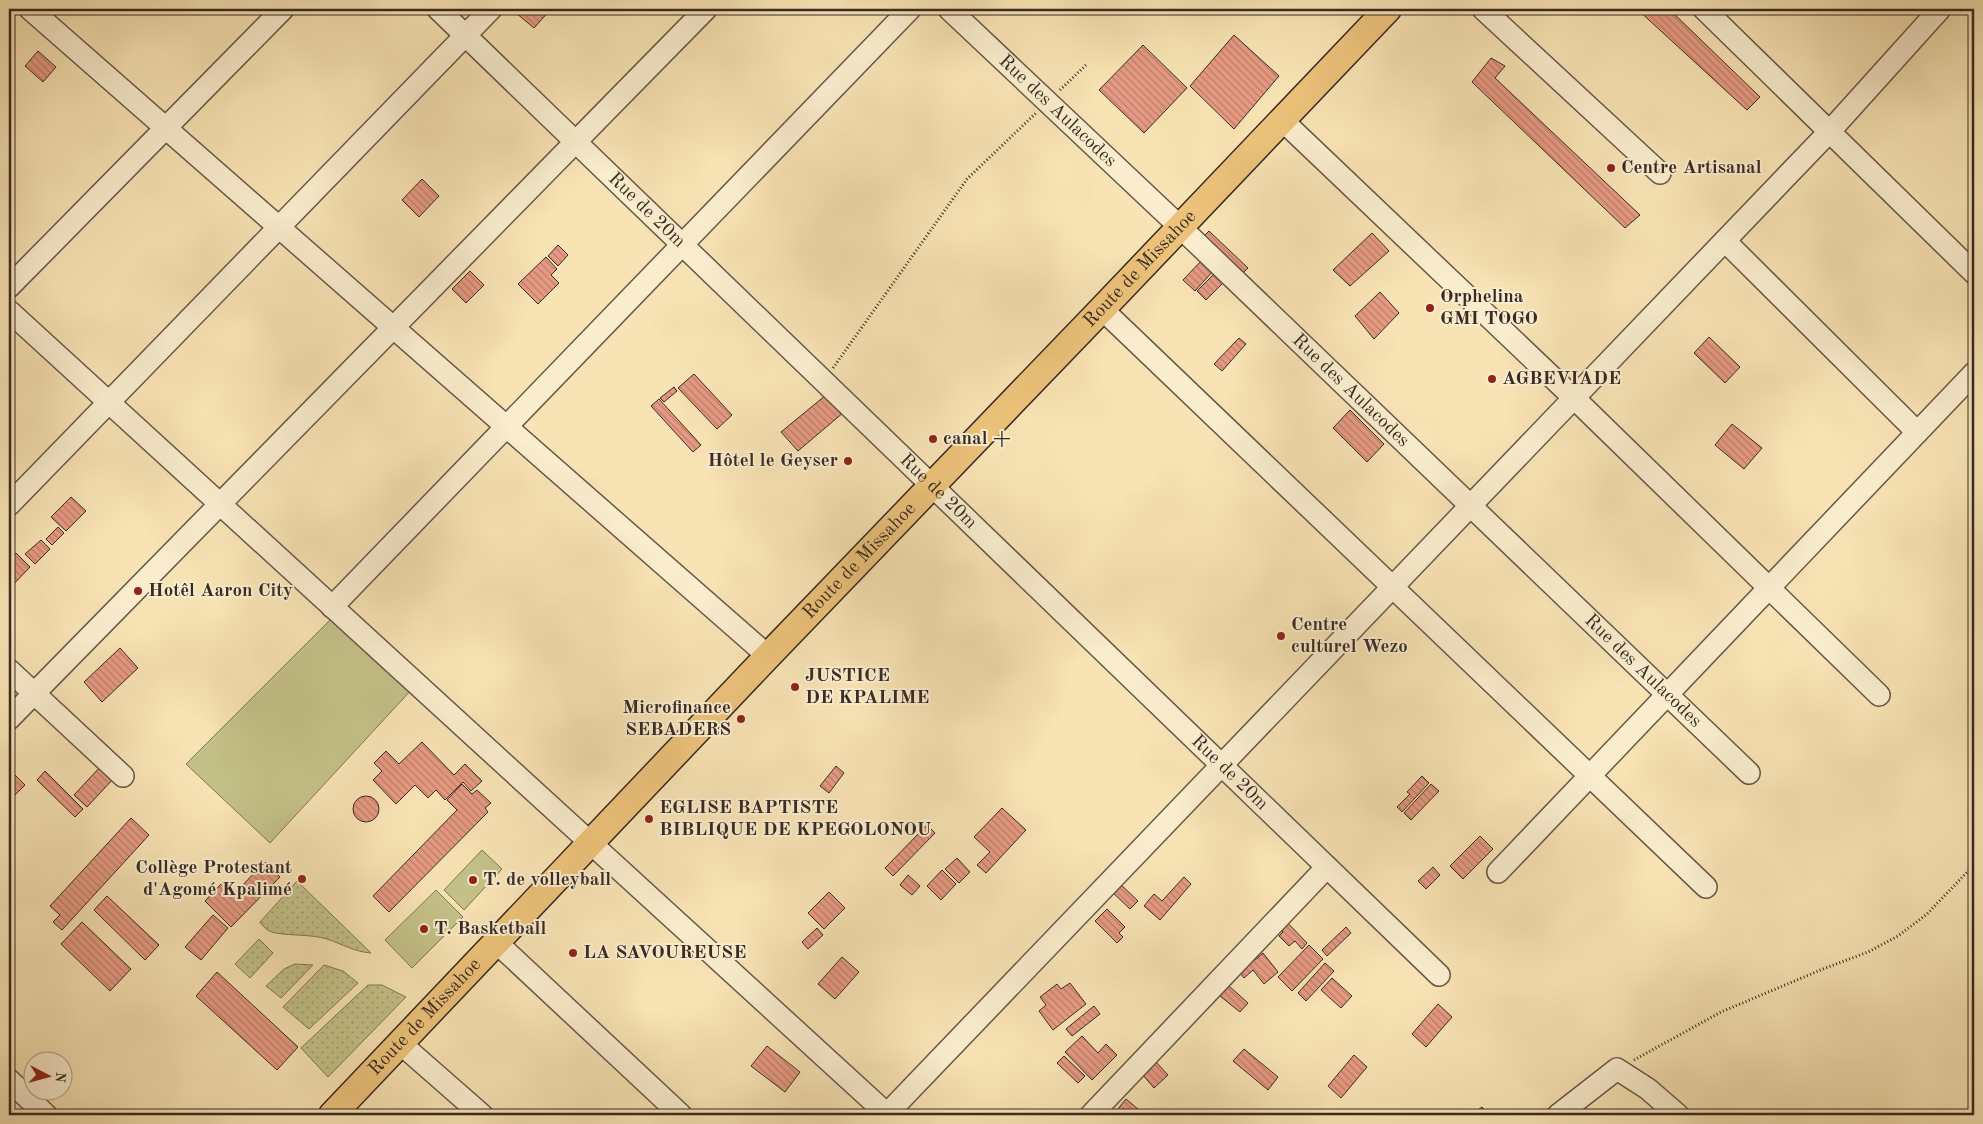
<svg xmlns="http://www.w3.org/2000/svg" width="1983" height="1124" viewBox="0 0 1983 1124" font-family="'Old Standard TT',serif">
<defs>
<pattern id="garden-dots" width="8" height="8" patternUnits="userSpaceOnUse" patternTransform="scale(1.25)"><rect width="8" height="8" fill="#c4c188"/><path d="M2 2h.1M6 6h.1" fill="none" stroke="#a09d6f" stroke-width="1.8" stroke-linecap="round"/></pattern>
<pattern id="building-back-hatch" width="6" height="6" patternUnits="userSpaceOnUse" patternTransform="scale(1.25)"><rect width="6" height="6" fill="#e79a83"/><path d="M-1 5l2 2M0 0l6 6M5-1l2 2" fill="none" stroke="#bc7e6b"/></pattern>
</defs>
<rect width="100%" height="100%" fill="#f8e3b4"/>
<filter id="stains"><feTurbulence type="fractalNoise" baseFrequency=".004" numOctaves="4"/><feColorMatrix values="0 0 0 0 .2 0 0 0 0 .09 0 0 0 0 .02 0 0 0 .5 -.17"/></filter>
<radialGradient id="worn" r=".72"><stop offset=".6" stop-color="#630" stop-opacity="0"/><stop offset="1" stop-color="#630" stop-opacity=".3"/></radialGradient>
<!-- grass -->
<g fill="#c4c188" stroke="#7e7656">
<path d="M337 613 413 688 270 843 186 764Z"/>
<path d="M482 850 502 869 464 910 444 890Z"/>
<path d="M436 890 463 917 412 968 385 940Z"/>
</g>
<!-- garden -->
<g fill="url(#garden-dots)" stroke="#7e7656">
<path d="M297 881 371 953C355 952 342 944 327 939 310 934 292 936 276 933 269 932 264 928 260 922Z"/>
<path d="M259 939 273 953 250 978 235 964Z"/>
<path d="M295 964 313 965 281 998 266 986 284 969Z"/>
<path d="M324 965 343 971 358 983 309 1029 283 1007Z"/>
<path d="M368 985H382L406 997 328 1077 301 1048Z"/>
</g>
<!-- building -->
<g fill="url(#building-back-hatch)" stroke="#382a25">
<path d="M520 9H551L534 28 516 13Z"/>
<path d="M1637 9H1669L1760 97 1747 110Z"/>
<path d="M1234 35 1279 76 1234 129 1190 86Z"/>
<path d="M1143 45 1187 88 1144 133 1099 90Z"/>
<path d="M38 51 56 67 43 82 25 66Z"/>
<path d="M1491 58 1505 66 1495 78 1640 215 1625 228 1472 82Z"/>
<path d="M422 179 439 196 419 217 402 200Z"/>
<path d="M1209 231 1248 268 1240 276 1201 239Z"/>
<path d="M1372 233 1389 251 1350 286 1333 270Z"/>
<path d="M558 245 568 255 558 266 548 256Z"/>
<path d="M546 257 557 269 551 275 559 283 538 304 518 284Z"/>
<path d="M1203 259 1215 269 1195 291 1183 280Z"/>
<path d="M470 271 484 285 466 303 452 289Z"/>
<path d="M1217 271 1226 280 1206 300 1197 291Z"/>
<path d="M1380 292 1399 313 1374 339 1355 316Z"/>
<path d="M1709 337 1740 367 1725 383 1694 353Z"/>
<path d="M1239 338 1246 344 1222 371 1214 364Z"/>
<path d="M694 374 732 415 717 429 678 388Z"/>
<path d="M674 387 677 391 664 402 660 398Z"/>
<path d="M826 395 844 412 798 451 781 432Z"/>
<path d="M659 399 701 445 693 452 651 406Z"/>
<path d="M1350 410 1384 444 1367 462 1333 428Z"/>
<path d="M1732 424 1762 448 1744 469 1715 445Z"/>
<path d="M71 497 86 511 66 531 51 517Z"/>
<path d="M58 527 64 533 52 545 46 539Z"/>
<path d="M41 540 50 549 35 564 25 554Z"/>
<path d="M16 553 30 567 9 589V560Z"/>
<path d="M120 648 138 668 102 702 84 682Z"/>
<path d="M422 742 454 775 465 764 482 781 471 791 463 782 445 800 436 790 428 798 415 785 396 804 373 780 382 771 374 763 386 751 399 764Z"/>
<path d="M101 766 114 778 87 807 74 795Z"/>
<path d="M836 766 844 773 829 793 820 786Z"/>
<path d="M9 769 25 785 9 801Z"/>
<path d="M45 771 83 809 75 817 37 780Z"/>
<path d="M1422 776 1429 783 1402 812 1397 807 1410 794 1407 792Z"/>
<path d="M462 784 472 794 477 790 491 803 485 808 488 812 389 912 373 896 457 810 447 800Z"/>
<path d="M1431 784 1439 791 1411 820 1404 813Z"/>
<circle cx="366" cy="809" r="13"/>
<path d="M1002 808 1026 830 986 873 977 865 990 852 974 837Z"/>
<path d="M131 818 149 835 62 930 53 922 60 915 50 906Z"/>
<path d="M927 825 935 833 893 876 885 868Z"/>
<path d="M1480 836 1493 849 1463 879 1450 866Z"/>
<path d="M957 858 970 872 959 883 945 869Z"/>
<path d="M265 862 280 877 231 927 205 901 222 883 234 894Z"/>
<path d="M1433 867 1440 875 1426 889 1418 881Z"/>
<path d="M942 870 956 884 941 900 927 886Z"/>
<path d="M908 875 920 886 912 895 900 885Z"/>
<path d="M1184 877 1191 884 1160 920 1144 906 1154 894 1162 901Z"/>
<path d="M1117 881 1138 901 1130 909 1109 889Z"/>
<path d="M829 892 845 908 824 929 808 913Z"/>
<path d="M107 896 159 945 145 960 94 910Z"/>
<path d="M1107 909 1125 927 1119 933 1123 937 1117 943 1095 921Z"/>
<path d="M213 915 228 928 201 960 185 947Z"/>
<path d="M1283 918 1307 943 1302 949 1295 941 1289 946 1279 936 1283 932 1276 924Z"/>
<path d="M82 922 131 969 110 991 61 944Z"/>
<path d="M1346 927 1351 933 1327 956 1322 950Z"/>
<path d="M817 928 823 935 808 949 802 942Z"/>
<path d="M1309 945 1323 959 1292 991 1278 977Z"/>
<path d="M1263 953 1278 972 1264 984 1253 970 1244 978 1236 968 1251 955 1255 960Z"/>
<path d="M842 957 859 972 835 999 818 984Z"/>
<path d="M1325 963 1334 971 1306 1001 1298 993Z"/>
<path d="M217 972 298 1047 277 1070 196 996Z"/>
<path d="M1332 978 1352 996 1341 1008 1321 990Z"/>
<path d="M1070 983 1086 1004 1053 1030 1039 1011 1046 1005 1040 997 1057 984 1061 989Z"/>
<path d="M1229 986 1248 1003 1240 1012 1220 996Z"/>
<path d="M1438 1004 1452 1017 1426 1047 1412 1034Z"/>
<path d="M1094 1006 1100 1014 1072 1036 1066 1029Z"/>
<path d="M1082 1036 1098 1053 1106 1044 1117 1055 1092 1080 1065 1052Z"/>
<path d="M767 1046 800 1072 785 1092 751 1066Z"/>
<path d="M1244 1049 1278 1077 1268 1090 1233 1061Z"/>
<path d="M1354 1055 1367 1067 1341 1098 1328 1086Z"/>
<path d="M1064 1056 1085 1076 1078 1083 1057 1063Z"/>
<path d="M1156 1062 1168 1075 1154 1088 1142 1074Z"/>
<path d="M1126 1099 1145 1115H1113Z"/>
<path d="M1482 1107 1488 1115H1471Z"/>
</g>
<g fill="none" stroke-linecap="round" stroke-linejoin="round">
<defs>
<g id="minor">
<path d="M30 9 768 656"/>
<path id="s1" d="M438 9 1439 975"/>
<path id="s2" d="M949 9 1179 226 1749 773"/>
<path d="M1483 9 1660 173"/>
<path d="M1704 9 1974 273"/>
<path d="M1282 120 1574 398 1879 695"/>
<path d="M1725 241 1917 432"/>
<path d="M9 287 283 9"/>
<path d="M1102 309 1706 887"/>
<path d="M9 311 888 1115"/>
<path d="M9 505 491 9"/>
<path d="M332 607 910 9"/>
<path d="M9 670 123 776"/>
<path d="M9 719 706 9"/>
<path d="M1498 872 1974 373"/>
<path d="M496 942 681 1115"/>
<path d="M401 1044 482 1115"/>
<path d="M9 1080 46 1115"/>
<path d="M886 1115 1830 131 1940 9"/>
<path d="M1091 1115 1327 867"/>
<path d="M1558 1115 1617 1069 1648 1089 1678 1115"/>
</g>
<g id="major">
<path id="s3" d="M332 1115 768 656 1102 309 1388 9"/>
</g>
</defs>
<!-- minor casing -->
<use href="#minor" stroke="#685849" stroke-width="24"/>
<!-- major casing -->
<use href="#major" stroke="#382a25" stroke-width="29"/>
<!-- path -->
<g stroke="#382a25" stroke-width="3" stroke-dasharray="1 2.5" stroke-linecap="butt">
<path d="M1060 90 1086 65"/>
<path d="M833 368 967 179 1036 113"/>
<path d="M1634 1060 1721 1012 1823 969 1868 952 1898 936 1927 914 1974 865"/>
</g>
<!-- minor -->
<use href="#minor" stroke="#faedce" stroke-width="21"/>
<!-- major -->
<use href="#major" stroke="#ecc27a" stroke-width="26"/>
</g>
<!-- markers -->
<g fill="#8f2418" stroke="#faedce" stroke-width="2">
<circle cx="1611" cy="168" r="5"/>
<circle cx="1430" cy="308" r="5"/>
<circle cx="1492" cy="379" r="5"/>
<circle cx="933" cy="439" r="5"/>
<circle cx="848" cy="461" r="5"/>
<circle cx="138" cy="591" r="5"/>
<circle cx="1281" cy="636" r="5"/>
<circle cx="795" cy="687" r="5"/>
<circle cx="741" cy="719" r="5"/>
<circle cx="649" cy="819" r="5"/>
<circle cx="302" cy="879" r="5"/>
<circle cx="473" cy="880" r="5"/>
<circle cx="424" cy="929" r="5"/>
<circle cx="573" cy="953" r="5"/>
</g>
<g text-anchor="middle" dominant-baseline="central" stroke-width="4" stroke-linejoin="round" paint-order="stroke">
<!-- street labels -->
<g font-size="19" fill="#382a25" stroke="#faedce">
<text stroke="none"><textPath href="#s2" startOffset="149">Rue des Aulacodes</textPath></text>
<text stroke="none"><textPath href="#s1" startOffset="290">Rue de 20m</textPath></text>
<text stroke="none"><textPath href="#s3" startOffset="1170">Route de Missahoe</textPath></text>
<text stroke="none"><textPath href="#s2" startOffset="554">Rue des Aulacodes</textPath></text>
<text stroke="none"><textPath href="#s1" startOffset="695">Rue de 20m</textPath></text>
<text stroke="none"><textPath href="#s3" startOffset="765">Route de Missahoe</textPath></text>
<text stroke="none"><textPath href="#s2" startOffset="959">Rue des Aulacodes</textPath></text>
<text stroke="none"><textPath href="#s1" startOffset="1100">Rue de 20m</textPath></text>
<text stroke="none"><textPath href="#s3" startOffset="135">Route de Missahoe</textPath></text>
</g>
<!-- poi labels -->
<g font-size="19" font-weight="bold" fill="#382a25" stroke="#faedce" text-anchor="start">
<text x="1621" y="168">Centre Artisanal</text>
<text x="1440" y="297">Orphelina<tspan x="1440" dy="22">GMI TOGO</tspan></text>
<text x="1502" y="379">AGBEVIADE</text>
<text x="943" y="439">canal +</text>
<text x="838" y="461" text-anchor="end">Hôtel le Geyser</text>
<text x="148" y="591">Hotêl Aaron City</text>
<text x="1291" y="625">Centre<tspan x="1291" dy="22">culturel Wezo</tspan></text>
<text x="805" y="676">JUSTICE<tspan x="805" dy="22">DE KPALIME</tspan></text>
<text x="731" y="708" text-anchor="end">Microfinance<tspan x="731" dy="22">SEBADERS</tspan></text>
<text x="659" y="808">EGLISE BAPTISTE<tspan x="659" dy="22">BIBLIQUE DE KPEGOLONOU</tspan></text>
<text x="292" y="868" text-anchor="end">Collège Protestant<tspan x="292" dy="22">d'Agomé Kpalimé</tspan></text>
<text x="483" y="880">T. de volleyball</text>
<text x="434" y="929">T. Basketball</text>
<text x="583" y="953">LA SAVOUREUSE</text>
</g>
</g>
<!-- margin -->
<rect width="1983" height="1124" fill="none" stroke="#f8e3b4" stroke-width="30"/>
<rect x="10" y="10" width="1963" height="1104" fill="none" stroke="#382a25" stroke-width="2.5"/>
<rect x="15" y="15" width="1953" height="1094" fill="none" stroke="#382a25"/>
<!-- north arrow -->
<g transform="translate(48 1076) rotate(96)"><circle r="24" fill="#faedce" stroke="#ac9f8a"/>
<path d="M0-4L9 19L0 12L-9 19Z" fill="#8f2418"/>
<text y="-8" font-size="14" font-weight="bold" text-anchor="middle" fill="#382a25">N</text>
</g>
<rect width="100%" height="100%" filter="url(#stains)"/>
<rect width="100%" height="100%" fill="url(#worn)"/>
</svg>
